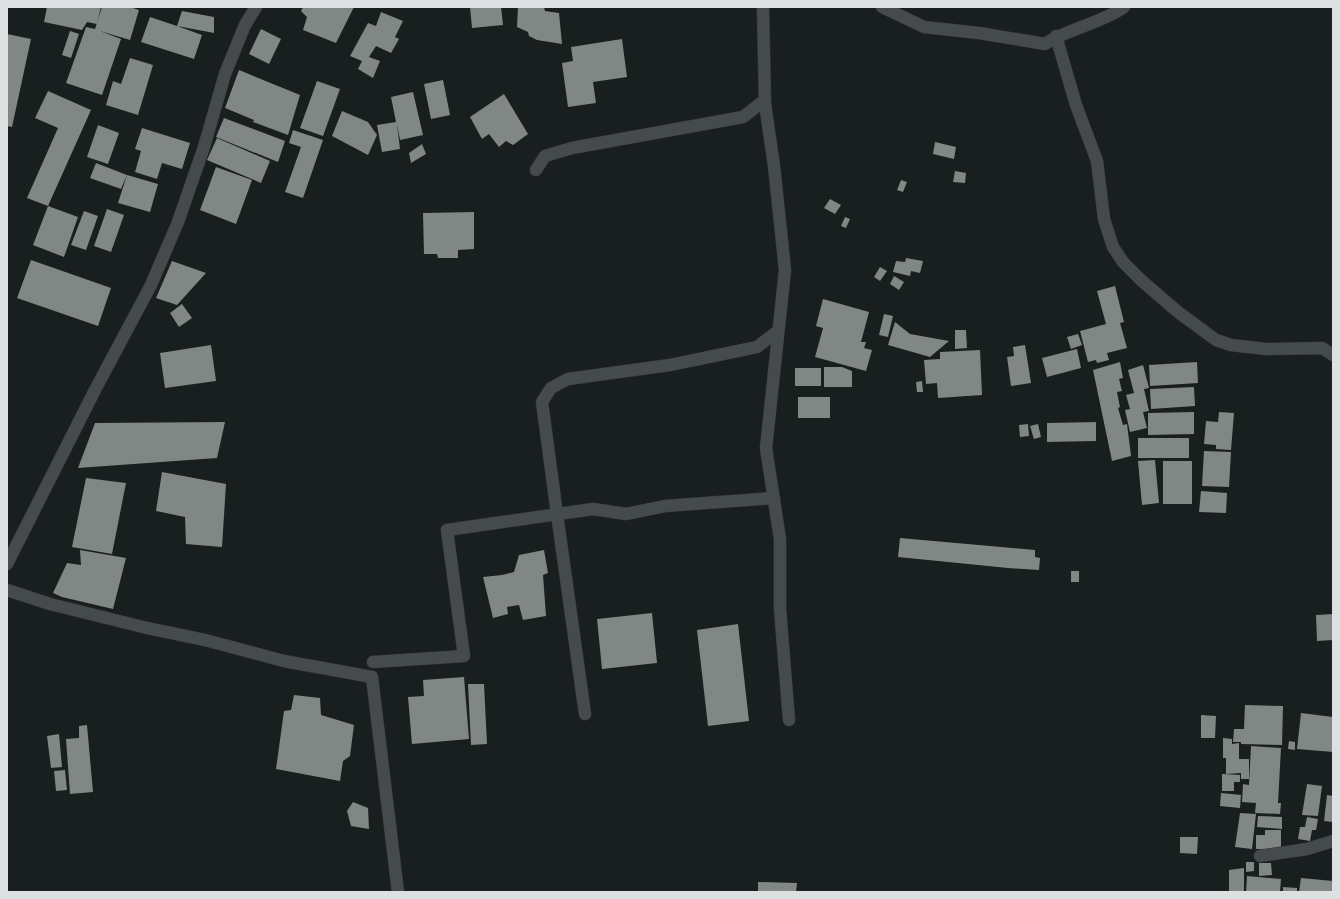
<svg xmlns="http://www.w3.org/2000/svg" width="1340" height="899" viewBox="0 0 1340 899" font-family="'Alegreya Sans',sans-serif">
<rect width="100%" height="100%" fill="#191e1f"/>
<!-- building -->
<g fill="#808785">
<path d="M47 7H101L97 24 87 22 82 30 44 22Z"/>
<path d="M102 7H130L139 10 130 40 100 31 121 39 102 95 66 83 86 27 95 29Z"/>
<path d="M303 7H354L336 43 303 30 307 17 301 11Z"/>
<path d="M470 7H501L503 25 472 28Z"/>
<path d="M518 7H544L545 11 559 13 562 44 537 40 529 36 528 32 517 27Z"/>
<path d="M182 11 214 17V33L177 26 202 35 194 59 141 42 150 17 177 26Z"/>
<path d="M381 12 403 21 395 37 399 39 391 53 376 46 369 57 380 61 373 78 358 69 362 61 350 56 368 23 376 26Z"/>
<path d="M261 29 281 39 269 64 249 54Z"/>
<path d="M70 31 79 34 71 58 62 55Z"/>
<path d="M7 34 31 39 12 127 7 126Z"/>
<path d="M622 39 627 77 593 82 596 103 568 107 562 63 573 61 571 47Z"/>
<path d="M130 58 153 65 138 115 106 105 113 81 121 84Z"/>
<path d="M239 70 300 95 288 135 253 122 254 120 225 108Z"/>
<path d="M443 80 450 115 431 119 424 84Z"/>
<path d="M317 81 340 89 323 136 300 128Z"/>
<path d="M48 91 91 110 48 206 27 198 58 128 35 118Z"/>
<path d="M413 92 423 135 400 140 397 124 400 149 382 152 377 125 396 122 391 97Z"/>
<path d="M504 94 528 134 513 145 506 141 499 147 489 134 482 139 470 117Z"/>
<path d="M342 111 368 122 377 135 368 155 332 136Z"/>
<path d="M224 118 285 141 278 162 216 137Z"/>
<path d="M98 125 119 133 108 164 87 157Z"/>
<path d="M142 128 190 143 182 169 162 163 157 179 135 172 141 151 135 149Z"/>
<path d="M293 130 323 140 303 198 285 192 301 147 289 143Z"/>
<path d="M217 138 270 161 261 183 207 160Z"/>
<path d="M935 142 956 147 954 159 933 154Z"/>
<path d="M422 144 426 154 411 163 409 153Z"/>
<path d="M96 163 127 175 121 189 90 178Z"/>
<path d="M216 167 252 180 236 224 200 210Z"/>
<path d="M955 171 966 173 965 183 953 182Z"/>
<path d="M127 175 158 184 150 212 118 203Z"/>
<path d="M901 180 907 182 903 192 897 190Z"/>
<path d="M830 199 841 205 835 214 824 208Z"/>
<path d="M48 206 78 217 64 257 33 245Z"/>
<path d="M107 209 124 215 111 252 94 246Z"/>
<path d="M84 211 98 216 86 250 71 245Z"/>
<path d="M474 212V249L458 250V258H438L437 254H424L423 213Z"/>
<path d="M845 217 850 219 846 228 841 226Z"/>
<path d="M906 258 923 261 920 273 911 271 910 276 893 272 896 261 905 262Z"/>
<path d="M31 260 111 288 98 326 17 298Z"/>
<path d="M172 261 206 273 177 305 156 298Z"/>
<path d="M880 267 887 271 880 281 874 277Z"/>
<path d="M894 276 904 282 899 290 890 284Z"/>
<path d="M1115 286 1124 322 1120 323 1127 348 1107 353 1109 360 1097 363 1096 360 1088 362 1080 331 1106 324 1097 291Z"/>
<path d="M823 299 869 312 861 342H866L864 348 872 350 866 371 815 357 823 328 816 326Z"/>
<path d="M182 304 192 318 179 327 170 313Z"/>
<path d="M884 314 893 316 888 337 879 335Z"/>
<path d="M895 322 910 334 949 341 930 357 888 345Z"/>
<path d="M955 330H966L967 348 955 349Z"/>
<path d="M1078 334 1082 345 1071 349 1067 337Z"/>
<path d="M211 345 216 381 165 388 160 353Z"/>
<path d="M1025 345 1031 383 1011 386 1007 357 1014 356 1013 347Z"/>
<path d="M1077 349 1081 368 1047 377 1042 358Z"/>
<path d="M980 350 982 395 938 398 937 383 926 384 924 360 940 359V352Z"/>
<path d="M1120 362 1123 378 1119 379 1122 391 1117 392 1120 407 1118 408 1123 425 1127 424 1131 456 1112 461 1093 370Z"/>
<path d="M1197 362 1198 383 1150 386 1149 365Z"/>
<path d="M1143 365 1149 388 1144 389 1149 411 1143 412 1147 428 1130 432 1125 410 1130 409 1126 395 1134 393 1128 370Z"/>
<path d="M824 367H842L852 371V387H824Z"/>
<rect x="795" y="368" width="26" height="18"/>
<path d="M922 381 923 392H917L916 382Z"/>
<path d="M1194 387 1195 406 1151 409 1150 389Z"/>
<rect x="798" y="397" width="32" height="21"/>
<path d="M1194 412V434L1148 435V413Z"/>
<path d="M1219 412 1234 413 1231 450 1216 449V445L1204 444 1206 421 1218 422Z"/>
<path d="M225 422 217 458 78 468 95 423Z"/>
<path d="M1096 422V441L1047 442V423Z"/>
<path d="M1028 424 1029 436 1020 437 1019 425Z"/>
<path d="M1038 424 1041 437 1034 439 1030 426Z"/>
<rect x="1138" y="438" width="51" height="20"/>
<path d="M1204 451 1231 452 1229 487 1202 486Z"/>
<path d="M1155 460 1159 503 1142 505 1138 461Z"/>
<rect x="1163" y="461" width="29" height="43"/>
<path d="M162 472 226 484 222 547 186 544 185 517 156 511Z"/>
<path d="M86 478 126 483 112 554 72 547Z"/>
<path d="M1201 491 1227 493 1226 513 1199 512Z"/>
<path d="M900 538 1035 550V557L1040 558 1039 570 1008 568 898 557Z"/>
<path d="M80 550 126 558 113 609 62 597 53 593 67 563 81 565Z"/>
<path d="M544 550 548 573 543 575 546 616 523 620 519 605 507 607 508 614 493 618 483 577 502 575 514 572 519 555Z"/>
<rect x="1071" y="571" width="8" height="11"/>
<path d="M652 613 657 663 602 669 597 619Z"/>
<path d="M1333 614V640L1317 641 1316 615Z"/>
<path d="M738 624 749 721 708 726 697 630Z"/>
<path d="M464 677 469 739 412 744 408 697 424 696 423 680Z"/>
<path d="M468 684H484L487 744 471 745Z"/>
<path d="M294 695 320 698 321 715 354 725 350 756 343 761 340 781 276 769 284 711 291 710Z"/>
<path d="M1245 705 1283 706 1282 745 1241 744V742H1233L1234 729H1244Z"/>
<path d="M1301 713 1333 717V752L1297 749Z"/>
<path d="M1201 715 1216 716 1215 738H1201Z"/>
<path d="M87 725 93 792 70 794 66 739 79 738V726Z"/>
<path d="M59 734 62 767 51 768 47 736Z"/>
<path d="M1223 738 1232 739V744L1239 743V759H1249V779H1241V773L1226 774V758H1235H1223Z"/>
<path d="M1289 741 1295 742V750L1288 749Z"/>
<path d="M1251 746 1281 748 1278 803H1281L1280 814 1255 813 1256 803 1242 802 1243 784 1249 785Z"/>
<path d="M65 770 67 790 56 791 54 771Z"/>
<path d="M1222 774 1240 775V782H1234V791H1222Z"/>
<path d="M1307 784 1322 786 1318 816 1302 815Z"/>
<path d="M1221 793 1241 795 1240 808 1220 806Z"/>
<path d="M1327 795 1333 796V822L1324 821Z"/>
<path d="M353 802 368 808 369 829 351 826 347 811Z"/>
<path d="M1240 813 1256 814 1252 849 1235 847Z"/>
<path d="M1258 816 1282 817V829L1257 827Z"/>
<path d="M1307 817 1318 819 1316 830H1312L1310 841 1298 839 1300 827H1305Z"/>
<path d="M1265 830H1281V849H1256V835H1265Z"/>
<path d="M1180 837H1198L1197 854 1180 853Z"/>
<path d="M1246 862H1254V871L1246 872Z"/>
<path d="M1259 863H1271L1272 875 1259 876Z"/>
<path d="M1244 868V892H1229V870Z"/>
<path d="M1247 876 1281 879 1280 892H1246Z"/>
<path d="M1301 878 1333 881V892H1299Z"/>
<path d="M758 882 797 883 796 892H758Z"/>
<path d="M1283 887 1297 888V892H1283Z"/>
</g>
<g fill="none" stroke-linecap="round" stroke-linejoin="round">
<defs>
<g id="minor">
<path d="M763 7 765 104 774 166 785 270 766 448 780 539V609L789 720"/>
<path d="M882 7 924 27 979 33 1045 44C1069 28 1100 24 1124 7"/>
<path d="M1056 36 1076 105 1097 161 1104 219 1113 247 1123 262 1142 281 1178 312 1216 340 1231 345 1266 349 1322 348 1333 355"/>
<path d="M536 170 545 156 572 148 743 117 765 100"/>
<path d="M7 564 96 388 151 285 178 222 204 147 225 74 245 25 256 7"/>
<path d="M7 590 50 604 147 628 205 640 284 661 372 677 398 892"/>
<path d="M373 662 464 656 447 530 593 509 626 514 665 506 774 498"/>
<path d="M585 714 557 514 542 402 551 388 568 379 670 365 757 347 778 331"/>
<path d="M1260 856 1307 849 1333 841"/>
</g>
</defs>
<!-- minor casing -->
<use href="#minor" stroke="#343838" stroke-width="13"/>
<!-- minor -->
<use href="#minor" stroke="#454b4c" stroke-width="12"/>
</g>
<!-- border -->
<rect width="1340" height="899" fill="none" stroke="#dce0e0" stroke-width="16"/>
</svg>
